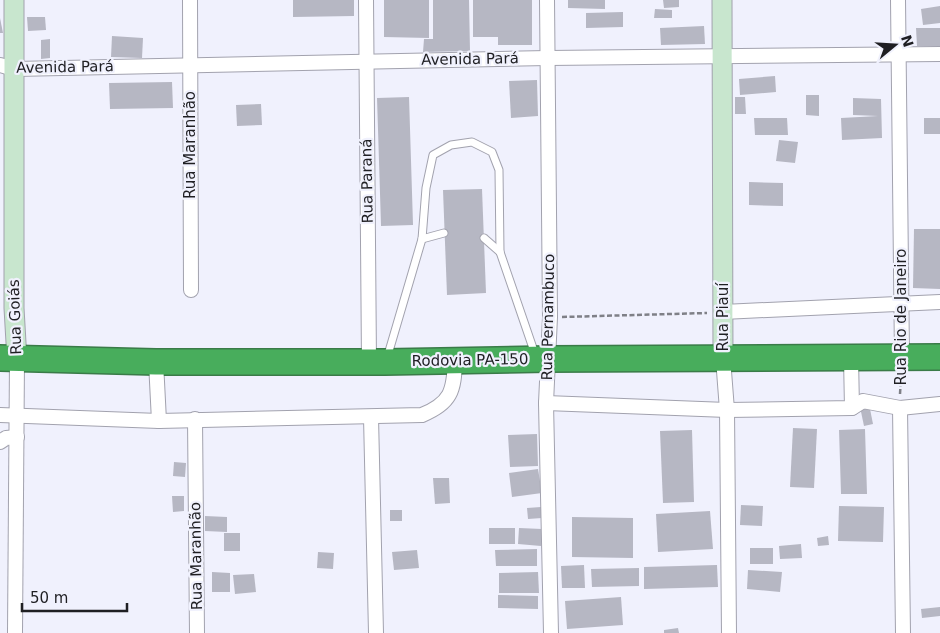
<svg xmlns="http://www.w3.org/2000/svg" width="940" height="633" viewBox="0 0 940 633" font-family="'DejaVu Sans',sans-serif">
<rect width="100%" height="100%" fill="#f0f1fd"/>
<!-- building -->
<g fill="#b6b7c3">
<path d="M293 0H354V16L293 17Z"/>
<path d="M384 0H429V38L384 37Z"/>
<path d="M433 0H469L470 51 423 52 424 39H433Z"/>
<path d="M473 0H532V45H498V37H473Z"/>
<path d="M568 0H605V9L568 8Z"/>
<path d="M663 0H679V7L664 8Z"/>
<path d="M940 6V23L923 25 921 9Z"/>
<path d="M655 9 672 10V18H654Z"/>
<path d="M623 12V27L586 28V13Z"/>
<path d="M27 17H45L46 30 28 31Z"/>
<path d="M0 18 3 33H0Z"/>
<path d="M704 26 705 44 661 45 660 28Z"/>
<path d="M916 28H940V46H917Z"/>
<path d="M112 36 143 38 142 58 111 57Z"/>
<path d="M50 39V58L41 59V40Z"/>
<path d="M775 76 776 92 740 95 739 79Z"/>
<path d="M537 80 538 116 511 118 509 81Z"/>
<path d="M172 82 173 108 110 109 109 83Z"/>
<path d="M806 95H819V116L806 115Z"/>
<path d="M409 97 413 225 381 226 377 98Z"/>
<path d="M735 97H745L746 114H735Z"/>
<path d="M853 98 881 99 882 138 842 140 841 118 878 116 853 115Z"/>
<path d="M261 104 262 125 237 126 236 105Z"/>
<path d="M754 118H787L788 135H755Z"/>
<rect x="924" y="118" width="16" height="16"/>
<path d="M779 140 798 142 795 163 776 161Z"/>
<path d="M749 182 783 183V206L749 205Z"/>
<path d="M482 189 486 293 447 295 443 190Z"/>
<path d="M914 229H940V289L913 288Z"/>
<path d="M869 404 873 424 864 426 860 407Z"/>
<path d="M793 428 817 429 814 488 790 487Z"/>
<path d="M865 429 867 494H841L839 430Z"/>
<path d="M692 430 694 502 663 503 660 431Z"/>
<path d="M537 434 538 466 510 467 508 435Z"/>
<path d="M174 462 186 463 185 477 173 476Z"/>
<path d="M538 469 542 493 512 497 509 473Z"/>
<path d="M433 478H449L450 503 435 504Z"/>
<path d="M172 496H184V511L173 512Z"/>
<path d="M741 505 763 506 762 526 740 525Z"/>
<path d="M839 506 884 507 883 542 838 541Z"/>
<path d="M541 507 542 518 528 519 527 508Z"/>
<rect x="390" y="510" width="12" height="11"/>
<path d="M710 511 713 549 658 552 656 514Z"/>
<path d="M205 516 227 517V532L205 531Z"/>
<path d="M572 517 633 518V558L572 557Z"/>
<rect x="489" y="528" width="26" height="16"/>
<path d="M519 528 542 529 541 546 518 544Z"/>
<rect x="224" y="533" width="16" height="18"/>
<path d="M828 536 829 545 818 546 817 538Z"/>
<path d="M801 544 802 558 780 559 779 546Z"/>
<rect x="750" y="548" width="23" height="16"/>
<path d="M537 549V566H496L495 550Z"/>
<path d="M417 550 419 568 394 570 392 552Z"/>
<path d="M318 552 334 553 333 569 317 568Z"/>
<path d="M584 565 585 588H562L561 566Z"/>
<path d="M717 565 718 587 644 589V567Z"/>
<path d="M639 568V586L592 587 591 569Z"/>
<path d="M748 570 782 572 780 592 747 589Z"/>
<path d="M212 572 230 573V592H212Z"/>
<path d="M538 572 539 593H499V573Z"/>
<path d="M254 574 256 592 235 594 233 575Z"/>
<path d="M498 595 538 596V609L498 608Z"/>
<path d="M621 597 623 625 567 629 565 601Z"/>
<path d="M940 607V616L922 618 921 609Z"/>
<path d="M678 628 679 633H664V630Z"/>
</g>
<g fill="none" stroke-linecap="round" stroke-linejoin="round">
<defs>
<g id="lane">
<path d="M484 238 500 252"/>
<path d="M422 239 444 233"/>
<path d="M387 358 422 239 426 188 433 155 451 145 472 142 492 152 499 170 500 252 535 354"/>
</g>
<g id="street">
<path d="M190 0 191 290"/>
<path d="M366 0 369 362"/>
<path d="M547 0 550 317 546 403 551 633"/>
<path d="M898 0 902 358"/>
<path d="M0 65 14 69 548 58 940 54"/>
<path d="M723 312 940 302"/>
<path d="M723 358 727 410 729 633"/>
<path d="M851 358 852 408"/>
<path d="M156 362 159 421"/>
<path d="M546 403 727 410 852 408 863 401 900 408 940 404"/>
<path d="M900 408 903 633"/>
<path d="M0 415 159 421 422 415C451 403 454 391 455 361"/>
<path d="M371 417 376 633"/>
<path d="M195 419 197 633"/>
<path d="M0 442 6 438 17 437"/>
<path d="M15 633 17 360"/>
</g>
<g id="secondary">
<path d="M14 0V308L17 360"/>
<path d="M722 0 723 358"/>
</g>
<path id="highway" d="M0 358 156 362H385L548 359 940 357"/>
</defs>
<!-- lane casing -->
<use href="#lane" stroke="#a2a2ae" stroke-width="9"/>
<!-- street casing -->
<use href="#street" stroke="#a2a2ae" stroke-width="16"/>
<!-- secondary casing -->
<use href="#secondary" stroke="#a2a2ae" stroke-width="21"/>
<!-- highway casing -->
<use href="#highway" stroke="#3a7b48" stroke-width="28"/>
<!-- path -->
<g stroke="#7f8087" stroke-width="2.5" stroke-dasharray="5 2.5" stroke-linecap="butt">
<path d="M562 317 707 313"/>
<path d="M900 394 901 377"/>
</g>
<!-- lane -->
<use href="#lane" stroke="#fff" stroke-width="7"/>
<!-- street -->
<use href="#street" stroke="#fff" stroke-width="14"/>
<!-- secondary -->
<use href="#secondary" stroke="#c8e6ce" stroke-width="19"/>
<!-- highway -->
<use href="#highway" stroke="#48ad5c" stroke-width="25"/>
</g>
<g text-anchor="middle" dominant-baseline="central" stroke-width="4.5" stroke-linejoin="round" paint-order="stroke">
<!-- street labels -->
<g font-size="15" fill="#1f1f23" stroke="#f0f1fd">
<text transform="translate(470 59) rotate(-1)">Avenida Pará</text>
<text transform="translate(65 67) rotate(-1)">Avenida Pará</text>
<text transform="translate(190 145) rotate(-90)">Rua Maranhão</text>
<text transform="translate(367 181) rotate(-91)">Rua Paraná</text>
<text transform="translate(15 317) rotate(-92)">Rua Goiás</text>
<text transform="translate(548 317) rotate(-89)">Rua Pernambuco</text>
<text transform="translate(723 317) rotate(-90)">Rua Piauí</text>
<text transform="translate(901 317) rotate(-90)">Rua Rio de Janeiro</text>
<text transform="translate(470 360) rotate(-1)">Rodovia PA-150</text>
<text transform="translate(196 556) rotate(-91)">Rua Maranhão</text>
</g>
</g>
<!-- north arrow -->
<g transform="translate(895 45) rotate(72)" stroke="#f0f1fd" stroke-width="4" paint-order="stroke">
<path d="M0-4L9 19L0 12L-9 19Z" fill="#1f1f23"/>
<text y="-8" font-size="14" font-weight="bold" text-anchor="middle" fill="#1f1f23">N</text>
</g>
<!-- scale -->
<path d="M22 603v8h105v-8" fill="none" stroke="#1f1f23" stroke-width="2.5"/>
<text x="30" y="603" font-size="15" fill="#1f1f23" stroke="#f0f1fd" stroke-width="4" paint-order="stroke">50 m</text>
</svg>
